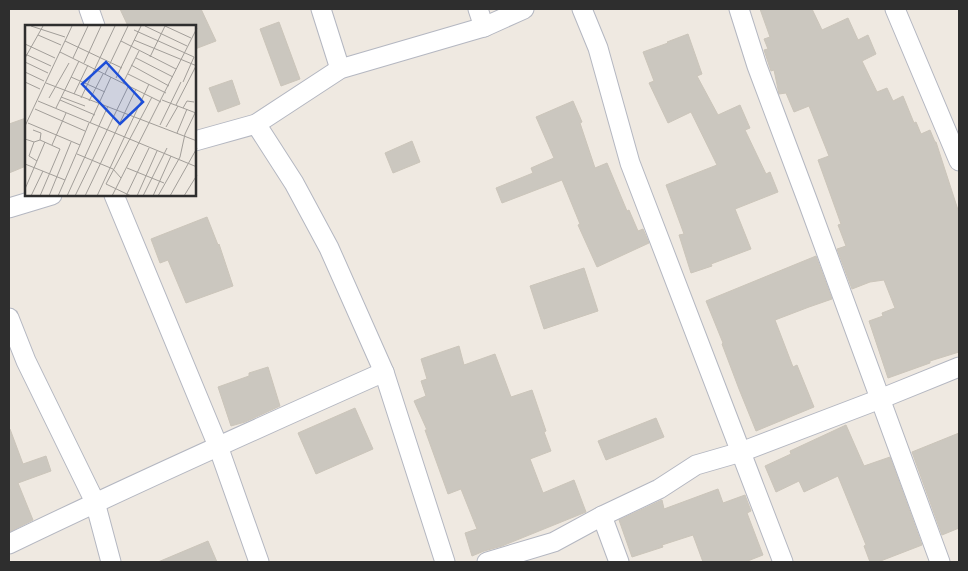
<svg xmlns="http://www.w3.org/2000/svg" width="968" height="571" viewBox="0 0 968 571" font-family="Helvetica,sans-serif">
<rect width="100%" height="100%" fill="#efe9e1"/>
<!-- building -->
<g fill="#cbc7bf" stroke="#cbc5ba">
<path d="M120 9H201L216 41 195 49V28L198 26H128Z"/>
<path d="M760 9H812L822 30 848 18 858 40 868 35 876 54 862 61 877 92 887 88 893 101 903 96 914 123 916 122 921 134 930 130 935 142H936L959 213V352L930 361V363L888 378 869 321 883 316 882 313 895 308 884 280 870 282 852 289 837 249 846 246 838 225 841 224 818 160 829 156 809 106 794 112 786 93 779 94 774 70 771 71 764 50 768 49 764 39 770 37Z"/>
<path d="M279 22 300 79 281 86 260 29Z"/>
<path d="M688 34 702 74 697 76 718 115 740 105 750 128 745 130 766 174 770 172 778 192 735 209 751 249 711 264 712 266 691 273 679 235 684 234 666 185 717 165 691 112 668 123 649 83 654 81 643 52 668 43 667 42Z"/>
<path d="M232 80 240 104 218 112 209 88Z"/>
<path d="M573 101 582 122 580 123 595 168 607 163 627 211 629 210 638 231 643 229 649 243 597 267 578 225 580 224 562 180 502 203 496 188 533 173 531 168 554 158 536 117Z"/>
<path d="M26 118V166L9 173V124Z"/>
<path d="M412 141 420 162 393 173 385 153Z"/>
<path d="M207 217 218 245 219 244 233 286 186 303 168 260 160 263 151 239Z"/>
<path d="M816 256 832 299 809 307 775 320 793 367 797 365 814 407 756 431 739 389 722 344 723 343 706 301Z"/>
<path d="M584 268 598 311 544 329 530 286Z"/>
<path d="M459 346 464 365 495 354 511 397 532 390 546 431 544 432 551 451 530 459 543 493 574 480 586 512 502 546 484 551 472 556 465 533 477 529 461 489 448 494 425 430H427L414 401 426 396 421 381 427 379 421 359Z"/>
<path d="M268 367 280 406 245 422 231 426 218 387 249 376V373Z"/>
<path d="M355 408 373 449 316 474 298 433Z"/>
<path d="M656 418 664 437 606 460 598 441Z"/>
<path d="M846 425 864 466 890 457 922 545 878 562H870L864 546 866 545 838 476 804 492 799 481 776 492 765 466 791 454 790 451Z"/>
<path d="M9 429H10L23 464 46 456 51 471 18 483 33 520 9 532Z"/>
<path d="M959 433V528L942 535 912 452Z"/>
<path d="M718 489 723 503 745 495 751 511 747 513 763 555 745 562H703L693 535 662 545 663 547 632 557 619 520 662 500 664 509Z"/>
<path d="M208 541 217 562H158Z"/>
</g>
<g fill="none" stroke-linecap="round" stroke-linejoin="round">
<defs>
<g id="street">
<path d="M89 9 95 26"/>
<path d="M321 9 340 69"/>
<path d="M478 9 484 27"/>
<path d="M582 9 598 48 630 163 783 562"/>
<path d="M739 9 757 66 808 202 940 562"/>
<path d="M895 9 959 161"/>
<path d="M256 124 294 183 329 248 384 372 445 562"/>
<path d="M195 141 256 124 340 69 484 27 524 9"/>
<path d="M114 195 218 446 259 562"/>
<path d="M9 208 52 195"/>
<path d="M9 318 26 361 95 502 111 562"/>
<path d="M602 516 619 562"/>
<path d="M9 544C133 484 258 428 384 372"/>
<path d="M487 562 554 542 602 516 659 489 696 465 741 452 880 399 959 367"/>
</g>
</defs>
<!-- street casing -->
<use href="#street" stroke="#b4b7c1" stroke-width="21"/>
<!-- street -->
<use href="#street" stroke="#fff" stroke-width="19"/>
</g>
<!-- overview -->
<g transform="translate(25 25)">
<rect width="171" height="171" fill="#efe9e1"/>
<path fill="none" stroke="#a29e99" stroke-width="1" d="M6 1 40 12M120 1 162 21M140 1 166 13M109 5 169 32 158 57M13 10 36 20M109 15 172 41M40 16 97 43M96 16 151 44M0 19 30 33M35 27 136 77M0 29 26 41M125 32 140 1M0 33 18 1M48 33 63 1M111 33 148 52M0 37 23 48M59 38 76 1M106 40 144 61M0 47 19 56M80 49 103 1M103 49 141 68M46 52 80 67M91 53 116 1M0 57 15 64M21 58 172 116M98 58 114 26M49 69 63 40M36 72 60 81M24 73 44 38M56 73 90 1M35 75 70 90M137 75 171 88M13 76 172 142M64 76 78 49M151 80 171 41M31 83 54 36M158 83 162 76 169 77M10 84 60 106M3 98 55 120 40 155M65 98 86 52M135 100 156 57M0 101 47 1M141 102 153 81M8 105 16 108 15 115M152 108 162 84M0 114 9 117 15 115 35 124 15 171M9 117 4 131 12 136M27 120 41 88M55 120 64 98M52 129 88 144 96 153M0 139 40 155 33 171M102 143 139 158M0 164 20 117M6 171 18 146M24 171 46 117M42 171 83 81M50 171 104 60M60 171 111 64M72 171 124 59M87 171 172 3M101 171 124 123M106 171 81 159 127 72M112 171 132 126M118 171 142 123M128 171 146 131M133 171 155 132 160 109 170 88M145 171 172 123M159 171 172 150"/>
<path fill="#1d4ed8" fill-opacity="0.15" stroke="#1d4ed8" stroke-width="2.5" d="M81 37 118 77 95 99 57 59Z"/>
<rect width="171" height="171" fill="none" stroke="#2e2e2e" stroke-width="2.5"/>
</g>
<!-- border -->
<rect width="968" height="571" fill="none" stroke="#2e2e2e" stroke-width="20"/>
</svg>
